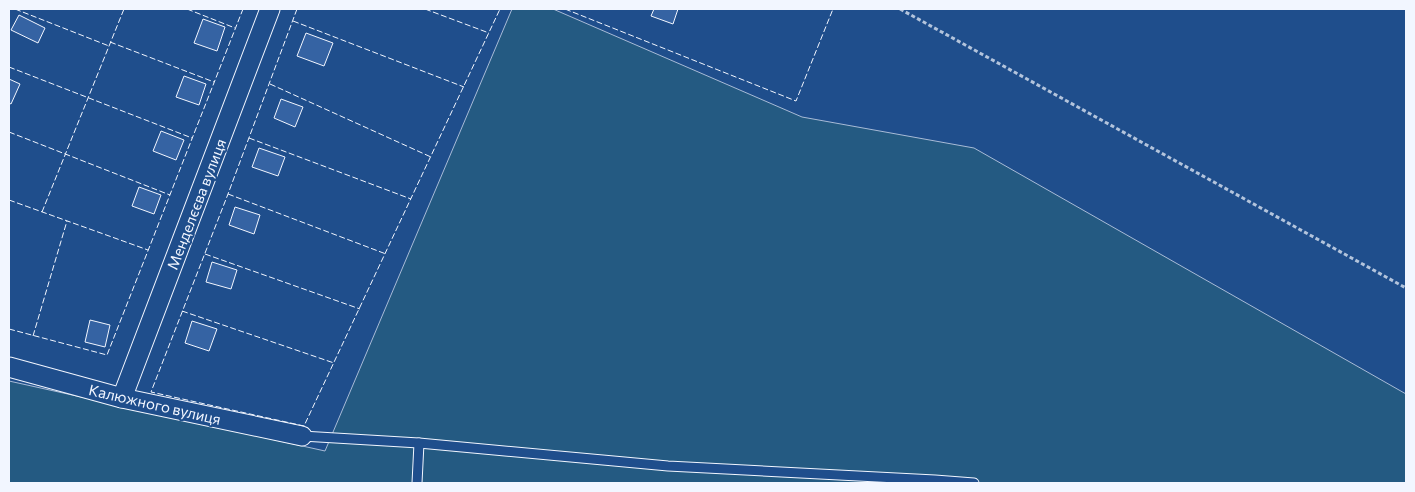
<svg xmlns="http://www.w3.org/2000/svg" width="1415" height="492" viewBox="0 0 1415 492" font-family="Commissioner,sans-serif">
<rect width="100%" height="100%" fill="#1f4e8c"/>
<!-- green -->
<path fill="#245a82" stroke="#a8bbd7" d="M512 9H553L802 117 974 148 1406 394V483H9V381L325 451Z"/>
<!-- building -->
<g fill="#3563a3" stroke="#f2f6ff">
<path d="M654 9H678L673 24 651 16Z"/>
<path d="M19 15 45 28 38 43 11 30Z"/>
<path d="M203 19 225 27 217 51 194 43Z"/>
<path d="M306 33 333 43 324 66 297 56Z"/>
<path d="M184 76 206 84 199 105 176 97Z"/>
<path d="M9 79 20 84 11 104 9 103Z"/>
<path d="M281 99 303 107 295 127 274 118Z"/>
<path d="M161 131 184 140 176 160 153 151Z"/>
<path d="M259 148 285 157 278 176 252 167Z"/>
<path d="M139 187 161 195 154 214 132 206Z"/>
<path d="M235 207 260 215 254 234 229 225Z"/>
<path d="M212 262 237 270 231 289 206 282Z"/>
<path d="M90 320 110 325 105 347 85 342Z"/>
<path d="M192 321 217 329 209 351 185 343Z"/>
</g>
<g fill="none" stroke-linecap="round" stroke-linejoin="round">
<defs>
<g id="service">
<path d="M302 436 419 443 668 466 935 480 974 483"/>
<path d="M417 483 419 443"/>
</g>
<g id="minor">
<path d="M9 367 122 398 302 436"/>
<path d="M122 398 270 9"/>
</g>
</defs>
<!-- service casing -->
<use href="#service" stroke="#f2f6ff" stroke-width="11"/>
<!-- minor casing -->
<use href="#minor" stroke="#f2f6ff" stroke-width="21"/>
<!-- path -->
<path stroke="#b3c4dc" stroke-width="3" stroke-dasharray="4 2.5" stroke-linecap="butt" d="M900 9 1406 288"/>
<!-- service -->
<use href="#service" stroke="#1f4e8c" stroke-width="9"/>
<!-- minor -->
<use href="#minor" stroke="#1f4e8c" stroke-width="19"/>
<!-- fence -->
<g stroke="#f2f6ff" stroke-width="1" stroke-dasharray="6 2.5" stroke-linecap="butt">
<path d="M15 9 109 46"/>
<path d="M187 9 235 28"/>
<path d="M297 9 228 194 151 392 304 426 500 9"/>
<path d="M425 9 489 33"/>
<path d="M565 9 796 101 833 9"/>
<path d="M293 21 464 87"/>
<path d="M110 42 214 82"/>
<path d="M9 67 192 138"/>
<path d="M270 84 431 157"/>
<path d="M9 132 170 195"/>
<path d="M249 138 411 199"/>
<path d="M228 194 386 254"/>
<path d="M9 200 148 250"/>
<path d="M42 212 124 9"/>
<path d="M205 254 360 309"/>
<path d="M182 311 334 363"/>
<path d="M9 329 107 355 243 9"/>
<path d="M33 336 67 221"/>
</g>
</g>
<g text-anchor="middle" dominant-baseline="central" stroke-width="4" stroke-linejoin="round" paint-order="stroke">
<!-- street labels -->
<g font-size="15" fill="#f2f6ff" stroke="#1f4e8c">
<text transform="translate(196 204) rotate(-69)">Менделєєва вулиця</text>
<text transform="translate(155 404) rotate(13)">Калюжного вулиця</text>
</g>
</g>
<!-- border -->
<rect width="1415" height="492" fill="none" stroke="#f2f6ff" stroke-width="20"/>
</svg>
